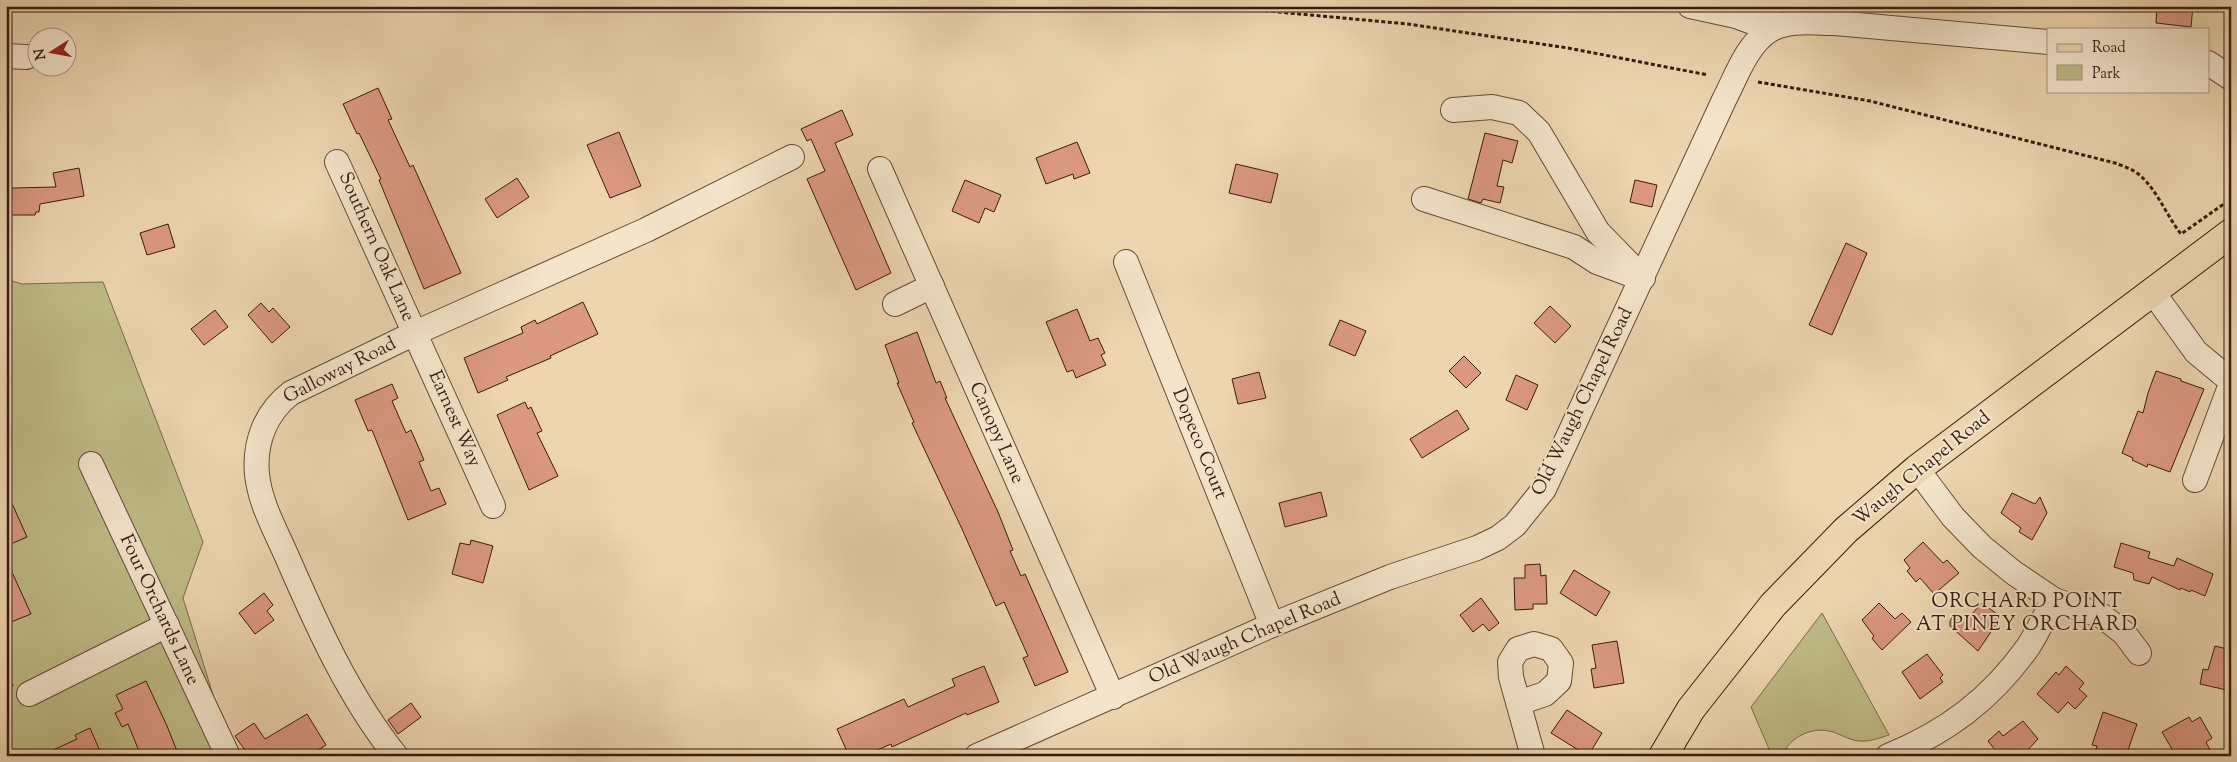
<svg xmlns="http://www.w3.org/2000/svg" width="2237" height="762" viewBox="0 0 2237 762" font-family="'Sorts Mill Goudy',serif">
<rect width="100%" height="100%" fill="#ecd5af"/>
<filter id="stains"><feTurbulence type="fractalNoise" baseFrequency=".004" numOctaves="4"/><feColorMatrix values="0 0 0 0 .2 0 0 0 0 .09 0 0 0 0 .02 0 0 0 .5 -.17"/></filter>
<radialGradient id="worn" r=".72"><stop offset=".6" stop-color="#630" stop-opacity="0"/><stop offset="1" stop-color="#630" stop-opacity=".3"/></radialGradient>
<!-- green -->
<g fill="#bebb86" stroke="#7c6b4a">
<path d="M6 279 22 284 103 282 203 542 183 598 232 756H6Z"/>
<path d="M1822 613 1889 735C1880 738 1869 742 1859 741 1848 740 1839 733 1829 731 1810 727 1789 738 1782 756H1772L1751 707Z"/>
</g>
<!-- building -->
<g fill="#db9883" stroke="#391b0f">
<path d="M2157 6H2193L2191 27 2156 23Z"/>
<path d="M378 88 392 119 388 120 410 167 413 165 461 273 424 289 379 180 381 179 359 133 357 134 343 104Z"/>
<path d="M842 110 853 135 835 143 891 273 856 290 807 179 825 171 811 139 807 141 801 129Z"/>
<path d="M619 132 641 186 610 198 587 145Z"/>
<path d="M1485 133 1518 141 1512 163 1503 160 1497 186 1504 187 1500 203 1483 199 1481 203 1468 199Z"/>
<path d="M1077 142 1090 173 1074 179 1073 174 1046 184 1036 158Z"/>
<path d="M1236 164 1278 174 1271 203 1229 193Z"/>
<path d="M79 168 84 196 40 204 39 212H36L35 215H11L12 188 56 187 53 173Z"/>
<path d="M517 178 529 197 497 218 485 199Z"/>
<path d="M965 180 1001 195 994 212 985 208 979 223 952 211Z"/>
<path d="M1635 180 1657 185 1652 207 1630 202Z"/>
<path d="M168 224 175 247 147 255 140 233Z"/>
<path d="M1846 243 1867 253 1832 335 1809 325Z"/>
<path d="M583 302 598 334 550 356 551 358 506 377 508 380 478 393 464 358 523 333 521 327 535 320 537 324Z"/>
<path d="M261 303 269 312 273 308 290 327 272 343 248 315Z"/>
<path d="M1550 306 1571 326 1555 343 1534 323Z"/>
<path d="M1077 309 1090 341 1098 338 1105 353 1101 355 1106 365 1076 378 1073 370 1067 372 1046 322Z"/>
<path d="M215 310 228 327 204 345 191 329Z"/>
<path d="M1340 320 1366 331 1355 356 1329 345Z"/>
<path d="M917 332 936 383 940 381 947 398H945L998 512 1013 550 1010 551 1021 576 1025 574 1068 672 1035 686 1023 658 1028 656 1004 602 996 606 962 529 912 423 914 422 897 383H899L885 345Z"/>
<path d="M1464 356 1481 373 1466 388 1449 371Z"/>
<path d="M2156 371 2181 379V381L2204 389 2170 472 2148 464 2147 467 2132 460 2133 458 2122 453 2138 411 2143 413 2148 393Z"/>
<path d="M1259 372 1266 398 1238 404 1232 379Z"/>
<path d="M1516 375 1538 385 1527 410 1506 400Z"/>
<path d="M392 384 398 398 392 401 406 433 411 430 424 460 419 462 431 491 439 488 446 504 408 520 372 430 368 431 355 400Z"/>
<path d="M525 402 528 409 531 407 542 431 537 433 558 476 529 490 497 415Z"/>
<path d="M1457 410 1469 429 1422 458 1410 439Z"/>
<path d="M6 490 27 537 6 546Z"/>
<path d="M1321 492 1327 516 1285 527 1279 503Z"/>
<path d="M2012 493 2035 504 2040 497 2047 513 2032 540 2019 532 2021 528 2001 513Z"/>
<path d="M471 540 493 546 483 583 452 574 460 543 470 545Z"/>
<path d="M1923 542 1943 563 1947 560 1959 573 1934 594 1920 578 1916 582 1907 571 1910 568 1904 560Z"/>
<path d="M2121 543 2150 552 2148 558 2174 566 2177 558 2213 574 2205 596 2191 590 2190 592 2181 588 2180 590 2152 577 2149 584 2134 580 2133 573 2114 567Z"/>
<path d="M6 559 31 614 6 624Z"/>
<path d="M1540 564 1541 576 1546 575 1547 604H1533V609L1515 610 1514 578H1525V565Z"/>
<path d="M1574 570 1610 592 1596 616 1560 593Z"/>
<path d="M264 593 273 605 267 611 274 620 255 634 239 613Z"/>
<path d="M1481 598 1499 623 1489 631 1483 624 1473 632 1460 615Z"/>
<path d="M1879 603 1895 619 1902 613 1911 622 1882 650 1874 641 1872 638 1874 636 1862 620Z"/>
<path d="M1982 603 2001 617 1978 651 1950 626V621L1953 616 1960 615 1965 621Z"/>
<path d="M1617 641 1624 683 1594 688 1591 669 1596 668 1592 645Z"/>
<path d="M2215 646 2231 650V691L2200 684 2203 669 2208 670Z"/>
<path d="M1927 654 1943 675 1940 678 1943 682 1920 699 1902 672Z"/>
<path d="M984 666 999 702 967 715 966 713 892 747 891 744 864 756H849L837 729 904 699 908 707 955 686 952 679Z"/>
<path d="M2066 666 2084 683 2079 689 2087 696 2075 709 2068 702 2058 713 2037 694 2056 672 2059 675Z"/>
<path d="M146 681 167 726 179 756H141L128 724 122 727 115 713 123 709 116 695Z"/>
<path d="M411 703 421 717 398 734 388 720Z"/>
<path d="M1567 710 1602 733 1588 756 1551 733Z"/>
<path d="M2103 712 2137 724 2126 756H2094L2097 746 2092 745Z"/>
<path d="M307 714 326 745 309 756H249L235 736 254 723 265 739Z"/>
<path d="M2189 717 2192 722 2200 717 2212 738 2206 742 2213 756H2176L2162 732Z"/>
<path d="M2023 721 2038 739 2022 756H2000L1988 741 1999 731 2003 736Z"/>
<path d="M90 728 102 756H40L77 739 75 735Z"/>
</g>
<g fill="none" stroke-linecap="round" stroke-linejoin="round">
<defs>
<g id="minor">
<path d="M1690 6 1736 16 1771 29"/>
<path d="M1767 6 1771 29"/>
<path d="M6 56 26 57"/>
<path d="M2208 63 2231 78"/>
<path d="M1453 110 1492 107 1519 113 1539 132 1598 232 1643 278"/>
<path d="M337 162 493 506"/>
<path d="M880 169 1113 697"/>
<path d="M1424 199 1574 247 1597 262 1635 276"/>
<path d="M1126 262 1272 625"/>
<path d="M2152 291 2196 352 2231 381"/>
<path d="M895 304 932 286"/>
<path d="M91 464 228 756"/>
<path d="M1917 469 1953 517 1982 547 2014 573 2054 600 2102 616 2124 633 2139 653"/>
<path d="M2195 480 2231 384"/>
<path d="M29 694 167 625"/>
<path d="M1518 703 1545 694 1559 681 1561 663 1551 649 1534 644 1518 649 1510 662 1511 677 1533 756"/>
<path d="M396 756C349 697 318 628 288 559 276 531 260 504 257 474 254 442 266 412 291 393L415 333 646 230 792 157"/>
<path d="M977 756 1272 625 1390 577 1477 548 1498 538 1515 525 1544 489 1724 100C1736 77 1747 44 1770 30 1788 19 1815 23 1835 23L2048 42"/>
<path d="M1888 756C1947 732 1991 699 2028 647 2038 632 2045 615 2054 600"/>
</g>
<path id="major" d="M1663 756 1691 709 1773 605 1846 530 1917 469 2231 233"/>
</defs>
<!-- minor casing -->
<use href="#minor" stroke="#664a37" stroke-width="26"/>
<!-- major casing -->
<use href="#major" stroke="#391b0f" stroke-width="30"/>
<!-- path -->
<g stroke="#391b0f" stroke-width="3" stroke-dasharray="4 2.5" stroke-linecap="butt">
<path d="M1213 6 1408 24 1568 48 1708 75"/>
<path d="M1758 82 1870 101 2115 163C2122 166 2130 168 2137 173 2156 187 2166 215 2181 234L2231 199"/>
<path d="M6 682 13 686"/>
</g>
<!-- minor -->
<use href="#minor" stroke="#f3e4cb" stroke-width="24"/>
<!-- major -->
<use href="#major" stroke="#ecd5af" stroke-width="28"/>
</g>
<g text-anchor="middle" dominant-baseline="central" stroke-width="4" stroke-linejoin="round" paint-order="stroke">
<!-- street labels -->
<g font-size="19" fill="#391b0f" stroke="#f3e4cb">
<text transform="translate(376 247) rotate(66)">Southern Oak Lane</text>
<text transform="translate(340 371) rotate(-27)">Galloway Road</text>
<text transform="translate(1583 402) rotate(-64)">Old Waugh Chapel Road</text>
<text transform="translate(454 419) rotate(66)">Earnest Way</text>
<text transform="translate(996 433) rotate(66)">Canopy Lane</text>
<text transform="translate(1199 444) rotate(68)">Dopeco Court</text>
<text transform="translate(1922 469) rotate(-39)">Waugh Chapel Road</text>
<text transform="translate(159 610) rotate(65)">Four Orchards Lane</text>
<text transform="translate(1245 639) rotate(-23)">Old Waugh Chapel Road</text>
</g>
<!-- neighbourhood labels -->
<g font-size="20" letter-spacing="1" fill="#391b0f" stroke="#f3e4cb">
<text x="2027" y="602">ORCHARD POINT<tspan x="2027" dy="23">AT PINEY ORCHARD</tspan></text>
</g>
</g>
<!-- margin -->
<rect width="2237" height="762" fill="none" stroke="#ecd5af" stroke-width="25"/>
<rect x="8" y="8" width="2222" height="747" fill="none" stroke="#391b0f" stroke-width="2.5"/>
<rect x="12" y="12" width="2212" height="737" fill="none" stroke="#391b0f"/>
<!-- legend -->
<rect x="2047" y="28" width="162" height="65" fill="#f3e4cb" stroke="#a99480"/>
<rect x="2057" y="44" width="25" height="8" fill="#ecd5af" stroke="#a99480"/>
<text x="2092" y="52" font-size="15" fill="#391b0f">Road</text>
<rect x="2057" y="65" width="25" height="15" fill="#bebb86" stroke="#a99480"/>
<text x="2092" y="78" font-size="15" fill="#391b0f">Park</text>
<!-- north arrow -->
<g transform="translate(52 52) rotate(259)"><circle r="24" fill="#f3e4cb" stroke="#a99480"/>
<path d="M0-4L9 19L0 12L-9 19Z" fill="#8f2418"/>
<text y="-8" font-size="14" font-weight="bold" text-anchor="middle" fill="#391b0f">N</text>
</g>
<rect width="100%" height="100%" filter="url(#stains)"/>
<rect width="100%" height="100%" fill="url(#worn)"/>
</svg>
